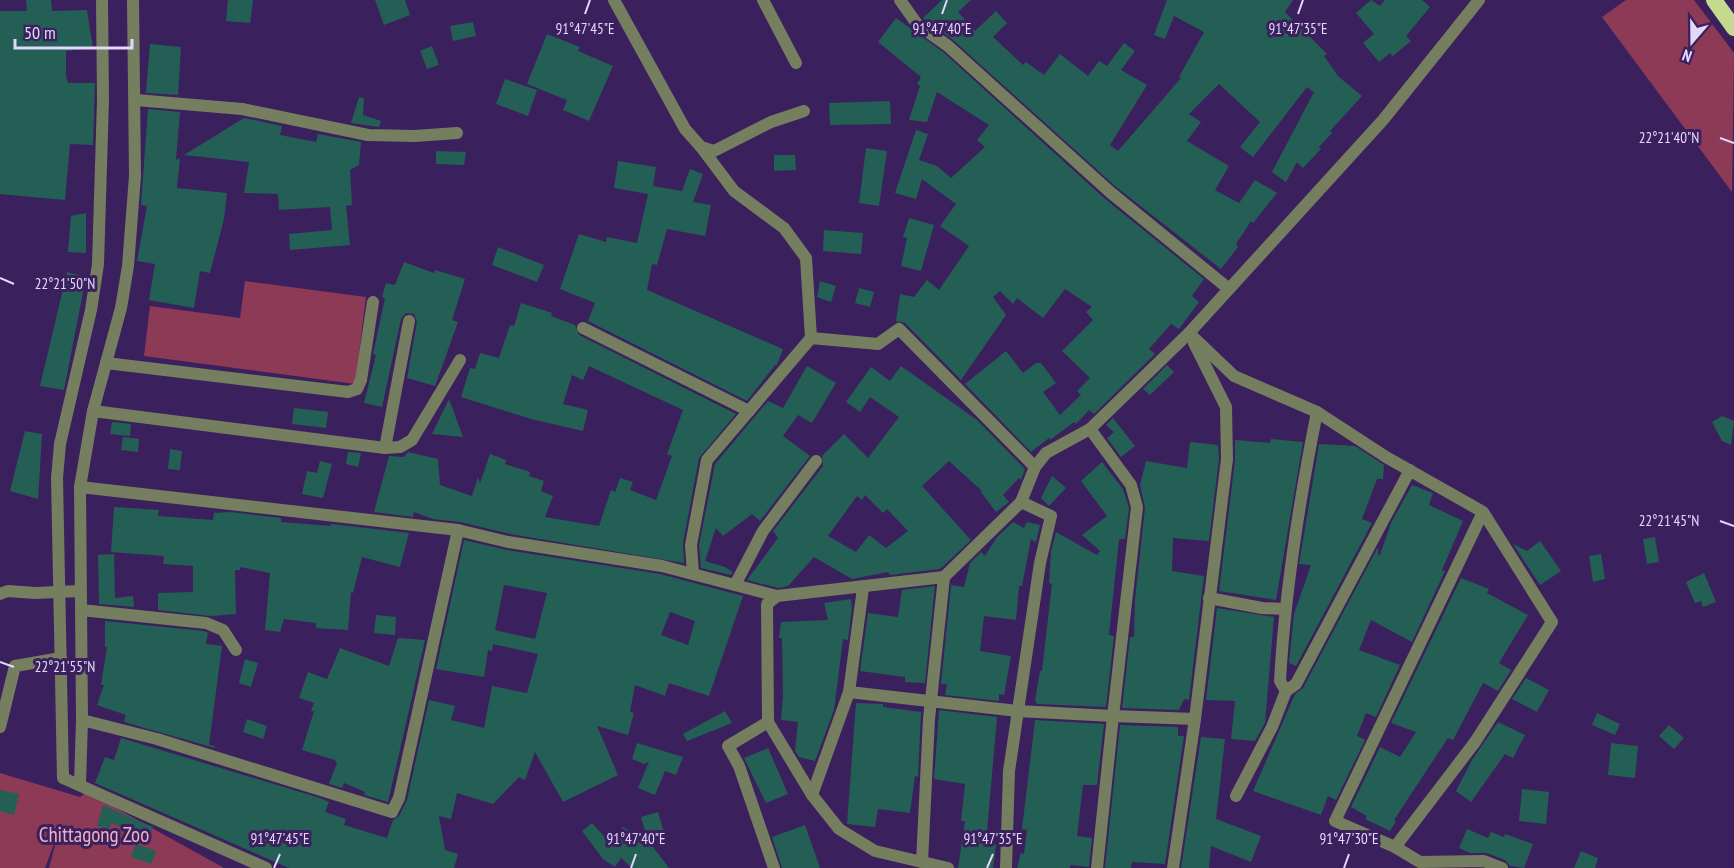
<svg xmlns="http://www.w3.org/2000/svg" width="1734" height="868" viewBox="0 0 1734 868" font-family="'PT Sans Narrow',sans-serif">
<rect width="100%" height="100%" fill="#3b205e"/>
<!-- green -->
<g fill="#8d3a57">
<path d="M1626 0H1694L1734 53 1732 192 1602 17Z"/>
<path d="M245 281 366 297 355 384 144 356 150 306 240 318Z"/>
<path d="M0 773 80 797 87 792 224 868H49L59 830 45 868H0Z"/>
</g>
<!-- building -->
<g fill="#235f55" fill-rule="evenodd">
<path d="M26 0H51L52 11 87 10 93 48 66 51V76L68 83H95L93 145 70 144 65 200 0 194V11H27Z"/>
<path d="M228 0H253L250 23 226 21Z"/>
<path d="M375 0H405L410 15 384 25Z"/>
<path d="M942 0H971L958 12 975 31 996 11 1007 23 993 37 1023 65 1026 62 1044 75 1060 54 1088 76 1099 61 1107 66 1124 43 1135 51 1121 70 1147 85 1110 145 1118 151 1181 78 1179 77 1204 32 1174 16 1165 39 1154 35 1167 0H1293L1285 12 1327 54 1324 56 1338 76 1362 96 1330 131 1332 133 1319 147 1321 149 1303 168 1297 162 1286 182 1272 172 1314 92 1307 87 1253 157 1240 147 1260 122 1219 84 1189 114 1201 122 1187 141 1229 166 1215 190 1239 203 1255 180 1277 193 1253 223 1251 221 1236 244 1238 247 1221 269 1115 186 953 40 923 18Z"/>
<path d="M1371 0 1380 6 1385 0H1422L1430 7 1406 36 1411 41 1393 56 1390 53 1379 62 1363 43 1374 34 1356 13Z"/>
<path d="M896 18 943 52 1104 198 1204 279 1192 296 1199 302 1179 329 1171 324 1149 349 1155 354 1094 414 1089 410 1076 424 1074 422 1050 440 1049 438 1031 452 965 384 1006 351 1023 373 1036 363H1041L1056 383 1043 392 1060 415 1081 395 1077 391 1090 378 1062 351 1093 320 1086 312 1092 307 1065 289 1043 318 1017 298 1013 304 1000 291 993 297 1006 315 961 380 905 323 896 321 900 294 914 297 927 280 939 290 969 246 940 226 956 204 922 179 916 199 895 193 916 130 928 134 919 160 937 166 951 178 985 147 977 140 989 125 937 92 927 122 909 120 920 86 917 84 921 77 878 42Z"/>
<path d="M473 22 476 36 453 41 450 26Z"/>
<path d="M547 34 580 47 578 51 613 66 589 121 563 110 567 100 527 84Z"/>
<path d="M150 44 181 47 178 95 146 93Z"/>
<path d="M432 46 439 65 427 69 420 51Z"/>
<path d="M505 79 537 90 528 116 496 104Z"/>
<path d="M359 97 364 98 363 115 381 121 379 127 351 123Z"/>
<path d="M890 101 891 124 830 125 829 103Z"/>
<path d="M148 109 180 112 176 160 180 158 177 188 227 193 224 219 210 273 200 271 194 308 149 300 155 264 137 261 147 206 141 205Z"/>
<path d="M244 118 282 126 280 135 316 142 318 134 361 142 359 165 350 170 352 205 346 206 350 245 290 250 289 234 332 230 330 207 279 210 278 194 244 193 249 162 184 155Z"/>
<path d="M866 148 887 151 879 206 859 203Z"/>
<path d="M436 151 466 152 464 165 436 164Z"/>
<path d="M774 155H795L796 170 774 171Z"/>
<path d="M618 161 656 167 653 186 682 191 690 169 703 174 693 202 711 205 705 236 667 229 657 265 652 264 647 290 783 349 777 365H775L747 401 588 321 595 303 560 289 579 234 606 242 607 237 637 243 648 194 614 188Z"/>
<path d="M86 213V253L68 252 71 216Z"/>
<path d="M909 218 934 225 921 271 901 266 907 238 903 237Z"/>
<path d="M824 230 863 233 861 254 823 251Z"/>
<path d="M498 247 544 265 537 282 492 265Z"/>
<path d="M404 262 434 273 435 270 465 279 452 320 458 322 435 386 407 378 417 322 414 314 406 313 401 319 382 407 364 403 376 355 373 354 385 298 382 297 386 283 395 285Z"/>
<path d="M67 272 86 277 64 390 40 386Z"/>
<path d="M820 281 836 286 831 302 817 297Z"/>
<path d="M859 288 874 292 870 307 855 303Z"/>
<path d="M521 303 552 313 551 316 575 325 579 335 736 414 699 458 683 543 684 563 510 534 460 522 433 519 414 512 413 517 374 512 389 456 404 457 408 452 438 459 440 485 472 496 478 477 480 483 490 454 506 460 505 464 530 472 529 476 544 481 541 491 553 496 545 517 599 526 611 490 615 492 620 478 633 482 630 490 656 500 672 456 667 454 683 410 589 366 583 380 572 375 563 404 588 410 583 431 531 419 461 397 470 368 475 369 480 353 499 358 510 325 514 326Z"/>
<path d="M1167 365 1174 372 1150 395 1143 389Z"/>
<path d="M807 366 836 383 812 423 798 415 783 436 810 456 760 521 752 514 723 536 716 528 705 561 725 567 733 572 731 575 701 568 699 545 715 464 768 401 783 408Z"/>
<path d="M901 366 977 420 1025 469 1021 480 1019 478 1003 495 1009 502 996 512 981 492 982 491 949 461 922 486 971 540 940 569 890 575 888 572 852 579 814 557 788 586 778 588 747 580 778 538 773 531 823 466 822 456 844 434 868 458 899 417 870 397 860 412 846 402 871 367 890 381ZM865 495 883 513 887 509 908 531 886 548 869 535 856 552 828 536 857 496 862 500Z"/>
<path d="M449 399 463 437 432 434Z"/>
<path d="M294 408 328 412 326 428 292 424Z"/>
<path d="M1722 416 1734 421 1731 445 1722 441 1712 422Z"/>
<path d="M1113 418 1135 446 1121 457 1107 438 1114 432 1106 425Z"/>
<path d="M112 422 131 424 130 436 110 434Z"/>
<path d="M25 431 42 434 38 499 10 491Z"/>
<path d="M123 437 139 439 138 452 121 450Z"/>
<path d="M1271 439 1303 442 1276 600 1219 591 1235 460V440L1270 443Z"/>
<path d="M1190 442 1218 445 1219 459 1209 541 1173 538 1172 571 1204 576 1189 700 1184 699 1179 710 1122 708 1130 637H1134L1135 600 1145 508 1140 485 1146 461 1187 468Z"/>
<path d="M1319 444 1355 446 1384 465 1383 479H1377L1362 519 1372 523 1296 666 1289 663 1294 614 1311 565 1299 564Z"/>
<path d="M170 449 182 451 180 470 168 469Z"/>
<path d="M348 452 361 453 358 467 346 464Z"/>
<path d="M320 461 332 464 323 498 302 494 307 471 317 473Z"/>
<path d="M1102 462 1123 489 1129 508 1125 539H1119L1109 635 1114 636 1106 707 1037 704 1035 700 1040 671H1042L1052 584 1049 583 1051 551 1056 532 1097 555 1100 551 1082 535 1107 516 1081 481Z"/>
<path d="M1052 476 1066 488 1049 506 1041 498Z"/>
<path d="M1412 485 1433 493 1429 505 1463 521 1442 570 1445 571 1412 642 1371 620 1359 650 1400 665 1376 717 1366 713 1357 736 1365 740 1336 800 1328 796 1321 815 1253 791 1295 694 1303 688 1378 547V555H1380L1391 523Z"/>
<path d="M114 507 159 510 158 516 213 520 214 513 230 512 281 518V522L331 526V524L409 533 400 567 362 557 353 593 351 592 348 630 316 628V623L284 619 280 632 265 630 270 573 240 567V570H235L236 614 210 616 158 610V593L193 592V566L163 564 164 556 111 552Z"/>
<path d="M1013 522 1024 528 1027 522 1040 525 1036 542 1031 539 1022 586H1019L1016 620 984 616 980 651 1011 656 1004 695 999 694V701L945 695 947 684H941L951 585 964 587 970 563 981 552 985 556 997 537Z"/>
<path d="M1655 537 1659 562 1647 564 1643 539Z"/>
<path d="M464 540 507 550 660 574 743 596 709 696 669 683 665 696 635 685 630 712 634 713 628 735 597 726 618 775 563 802 535 752 525 780 519 777 493 804 457 793 451 819 439 816 445 850 458 854 454 868H289L95 783 105 757 114 760 121 738 320 798 329 802 325 812 346 819 344 825 387 838 393 820 399 816 407 800 429 700 455 706 451 720 484 728 492 686 527 693 538 654 493 644 492 651 488 650 484 677 436 669ZM504 585 547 593 535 639 495 630ZM670 612 695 621 688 645 661 635Z"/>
<path d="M1540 541 1561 571 1540 585 1513 544 1527 551Z"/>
<path d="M114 554 115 598 133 596 134 607 99 604 98 555Z"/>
<path d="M1601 554 1605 579 1593 582 1589 556Z"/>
<path d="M1704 573 1716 602 1703 607 1701 601 1695 603 1686 582Z"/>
<path d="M1461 578 1489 589 1487 593 1528 615 1499 663 1511 670 1498 691 1483 683 1453 740 1448 738 1394 820 1396 821 1390 831 1365 819 1367 816 1351 807 1380 747 1400 757 1416 732 1391 723Z"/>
<path d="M935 586 925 683 905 682V677L860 671 868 613 898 617 902 590Z"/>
<path d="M851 599 852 607 848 640 843 639 834 710 815 761 799 757 795 751 798 722 781 720 783 695 782 638H779L781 622 828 620 824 603Z"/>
<path d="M1217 608 1274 617 1265 723 1255 741 1231 739 1235 701 1206 700Z"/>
<path d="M376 615 396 617 395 635 374 633Z"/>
<path d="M105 621 204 631 208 633 206 644 222 646 209 745 215 746V748L127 723 124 721 126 715 97 705 104 685H101L107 647H105Z"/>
<path d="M398 638 425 640 388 802 364 795 365 792 344 783 342 788 329 784 337 763 335 760 302 750 314 711H311L314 703 299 698 308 672 327 679 340 648 389 666Z"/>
<path d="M245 659 258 663 251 687 239 683Z"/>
<path d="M1526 678 1549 690 1537 712 1512 699Z"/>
<path d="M856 703 883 704V707L921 712 918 777 915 776 910 813 878 809 875 827 847 824Z"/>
<path d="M939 710 997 717 986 843 996 845 993 868H958L965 821H961L965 784 934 779Z"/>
<path d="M725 711 732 723 687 741 683 734Z"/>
<path d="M1597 713 1620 724 1615 735 1592 725Z"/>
<path d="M247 719 267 726 263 739 243 732Z"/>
<path d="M1035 720 1104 724 1097 785H1083L1077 836 1092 838 1089 867 1070 865V868H1017L1021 853 1024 854 1027 830 1022 829Z"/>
<path d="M1498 722 1525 735 1513 758 1505 754 1471 802 1456 791 1472 760Z"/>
<path d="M1120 725 1178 727V736H1184L1165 864 1132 862 1131 868H1105Z"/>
<path d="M1669 725 1684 738 1674 749 1659 736Z"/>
<path d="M1201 737 1225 739 1216 819 1261 836 1251 862 1211 846 1209 868H1181Z"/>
<path d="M637 743 683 757 676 775 665 771 655 795 638 788 649 762 644 764 632 759Z"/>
<path d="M1611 743 1638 746 1635 778 1608 775Z"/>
<path d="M768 748 788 794 766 803 744 758Z"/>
<path d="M1522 789 1549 792 1546 824 1519 821Z"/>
<path d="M0 790 19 794 14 815 0 811Z"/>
<path d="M103 805 153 827 149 838 111 823 110 829 97 826Z"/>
<path d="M658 812 664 832 647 838 641 817Z"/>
<path d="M592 823 611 844 623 827 653 847 669 868H632L621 858 615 867 603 859 582 831Z"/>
<path d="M805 825 820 868H782L772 837Z"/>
<path d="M1467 829 1488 838 1491 832 1504 837 1505 834 1533 844 1524 868 1510 866 1505 860 1487 853H1470L1459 848Z"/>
<path d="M136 844 156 851 151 864 131 857Z"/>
<path d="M1581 851 1598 858 1595 868H1574Z"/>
</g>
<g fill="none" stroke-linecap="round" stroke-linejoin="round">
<!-- minor -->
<g stroke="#757e5e" stroke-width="12">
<path d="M102 0 103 100 98 264 91 310 60 444 57 478 63 778 266 868"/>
<path d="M614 0 685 129 701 147 714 151 771 122 804 111"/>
<path d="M763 0 796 63"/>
<path d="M900 0 917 24 948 46 1110 192 1229 289"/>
<path d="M136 100 242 109 368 135 415 136 457 133"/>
<path d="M701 147 734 191 784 228 806 258 811 338"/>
<path d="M583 328 749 411"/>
<path d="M1189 333 1234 376 1317 412 1386 457 1483 512 1552 622 1475 742 1395 847 1335 821 1483 512"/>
<path d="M106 363 348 392 357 389 361 380 373 302"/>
<path d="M93 411 385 448 400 447 412 440 460 360"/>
<path d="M1090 429 1131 485 1137 507 1113 716 1195 719"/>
<path d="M385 448 409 321"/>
<path d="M80 487 458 530"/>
<path d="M693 574 691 545 707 460 811 338 878 344 899 329 1035 467"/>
<path d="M735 585 763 531 816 461"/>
<path d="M0 594 8 591 35 593 80 591"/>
<path d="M1209 598 1262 608 1284 609"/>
<path d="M81 610 206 623 223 630 236 650"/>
<path d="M1286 691 1280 681C1285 589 1299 502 1317 412"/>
<path d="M849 692 1018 711 1113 716 1097 868"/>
<path d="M82 720 157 739 392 812 399 798 458 530 508 542 662 566 777 596"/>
<path d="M768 722 728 746 739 766 774 868"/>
<path d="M0 727 15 666 61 658"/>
<path d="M80 784 82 720 80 487 93 411 121 308 128 266 135 176 133 0"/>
<path d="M812 795 849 692 863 588"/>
<path d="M1236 796 1272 727 1286 691 1296 684 1410 470"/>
<path d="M1395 847 1420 862 1484 861 1502 868"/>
<path d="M922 862 929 719 944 577"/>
<path d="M948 868 875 851 839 829 812 795 768 722 767 604 777 596 944 577 1021 502 1035 467 1046 453 1090 429 1189 333 1383 120 1479 0"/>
<path d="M1006 868 1009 771 1040 563 1051 516 1021 502"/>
<path d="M1173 868 1195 719 1227 459 1226 407 1194 343"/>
</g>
<!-- trunk -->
<path stroke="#c5d98f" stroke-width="16" d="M1714 0 1734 28"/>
</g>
<!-- ticks -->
<path fill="none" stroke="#e4d7fd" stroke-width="2" d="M585 14 590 0M942 14 947 0M1298 14 1303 0M1720 138 1734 143M0 278 14 284M1720 521 1734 526M0 662 14 667M274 868 280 854M631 868 636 854M987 868 993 854M1344 868 1349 854"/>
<g text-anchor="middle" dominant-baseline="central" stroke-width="6" stroke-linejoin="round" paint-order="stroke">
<!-- park labels -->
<g font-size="21" fill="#eeb1c1" stroke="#3b205e">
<text x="94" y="834">Chittagong Zoo</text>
</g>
</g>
<g font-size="15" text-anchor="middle" fill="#e4d7fd" stroke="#3b205e" stroke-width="6" stroke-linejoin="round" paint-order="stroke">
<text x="585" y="34">91°47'45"E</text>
<text x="942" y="34">91°47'40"E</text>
<text x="1298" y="34">91°47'35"E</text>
<text x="1669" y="143">22°21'40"N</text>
<text x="65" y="289">22°21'50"N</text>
<text x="1669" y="526">22°21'45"N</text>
<text x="65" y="672">22°21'55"N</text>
<text x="280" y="844">91°47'45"E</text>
<text x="636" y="844">91°47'40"E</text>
<text x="993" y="844">91°47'35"E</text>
<text x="1349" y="844">91°47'30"E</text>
</g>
<!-- north arrow -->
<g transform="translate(1692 42) rotate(200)" stroke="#3b205e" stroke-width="4.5" paint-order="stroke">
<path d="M0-4.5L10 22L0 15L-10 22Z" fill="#e4d7fd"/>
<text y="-9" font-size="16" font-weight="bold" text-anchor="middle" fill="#e4d7fd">N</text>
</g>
<!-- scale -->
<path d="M15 39v9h117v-9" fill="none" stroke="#e4d7fd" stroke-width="3"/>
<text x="24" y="39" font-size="18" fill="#e4d7fd" stroke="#3b205e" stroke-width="4.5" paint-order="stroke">50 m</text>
</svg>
